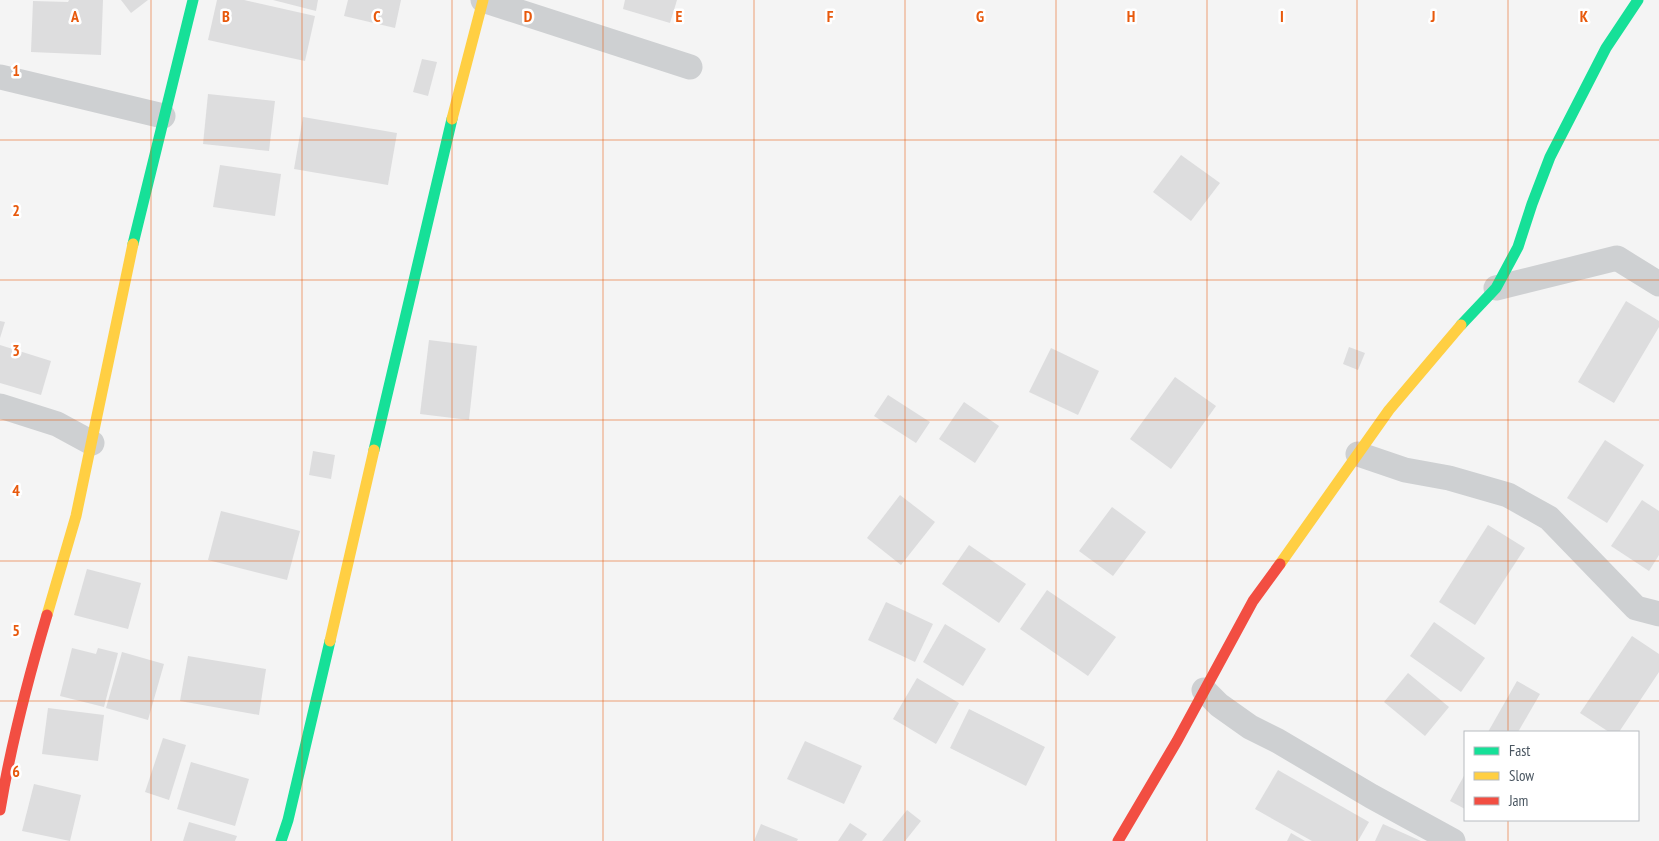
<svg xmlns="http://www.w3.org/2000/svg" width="1659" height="841" viewBox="0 0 1659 841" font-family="'PT Sans Narrow',sans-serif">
<rect width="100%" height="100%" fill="#f4f4f4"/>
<!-- building -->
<g fill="#ddddde">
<path d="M69 0H103L101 55 31 52 33 1 68 2Z"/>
<path d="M121 0H148L131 13Z"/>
<path d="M217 0H244L315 16 305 61 208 40Z"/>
<path d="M273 0H318L316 11Z"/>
<path d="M348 0H401L395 28 344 16Z"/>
<path d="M625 0H677L670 23 623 9Z"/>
<path d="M422 59 437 62 428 96 413 92Z"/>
<path d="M208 94 275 101 269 151 203 144Z"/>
<path d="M303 117 397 133 388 185 294 169Z"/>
<path d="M1181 155 1220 183 1191 221 1153 192Z"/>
<path d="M220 165 281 174 275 216 213 207Z"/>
<path d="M1626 301 1659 321V327L1614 403 1578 382Z"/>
<path d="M0 321 5 322 0 338Z"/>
<path d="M429 340 477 346 469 420 420 414Z"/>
<path d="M0 345 51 361 41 395 0 383Z"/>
<path d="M1349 347 1365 353 1358 370 1343 364Z"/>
<path d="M1051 348 1099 371 1078 415 1029 392Z"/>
<path d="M1175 377 1216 406 1171 469 1130 439Z"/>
<path d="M888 395 930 422 916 443 874 416Z"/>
<path d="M964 402 999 426 975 463 939 439Z"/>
<path d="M1605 440 1644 465 1607 523 1567 498Z"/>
<path d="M313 451 335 455 331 479 309 475Z"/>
<path d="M900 495 935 522 901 565 867 538Z"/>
<path d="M1642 500 1659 511V555L1649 571 1611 546Z"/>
<path d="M1112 507 1146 532 1113 576 1079 551Z"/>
<path d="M221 511 300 531 287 580 208 560Z"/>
<path d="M1488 525 1525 548 1475 625 1439 602Z"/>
<path d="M969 545 1026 584 999 623 942 584Z"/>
<path d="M87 569 141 583 128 629 74 615Z"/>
<path d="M1047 590 1116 637 1088 676 1020 629Z"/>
<path d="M886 602 933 624 915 662 868 640Z"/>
<path d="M1434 622 1485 658 1461 692 1410 656Z"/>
<path d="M945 624 986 649 963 686 923 662Z"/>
<path d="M1632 636 1659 654V672L1619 732H1609L1580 713Z"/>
<path d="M72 648 96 654 98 648 118 653 104 707 60 696Z"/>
<path d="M122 652 164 664 148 720 106 708Z"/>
<path d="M188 656 266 669 259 715 180 701Z"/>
<path d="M1408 673 1449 707 1425 736 1384 702Z"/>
<path d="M917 678 959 703 936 744 893 719Z"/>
<path d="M1517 681 1540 694 1518 732H1488Z"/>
<path d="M48 708 104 715 98 761 42 754Z"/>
<path d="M969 709 1045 747 1026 786 950 748Z"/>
<path d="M163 738 186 745 169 800 145 792Z"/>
<path d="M805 741 862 766 844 804 787 779Z"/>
<path d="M191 762 249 779 235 826 177 809Z"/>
<path d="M1278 770 1369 822 1358 841H1312L1255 809Z"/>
<path d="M1465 774V809L1450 801Z"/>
<path d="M34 784 81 795 70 841 22 831Z"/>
<path d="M907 810 921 821 905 841H882Z"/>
<path d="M189 822 237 836 235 841H183Z"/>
<path d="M850 823 867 834 862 841H838Z"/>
<path d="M761 824 798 839 797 841H754Z"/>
<path d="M1383 824 1421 841H1375Z"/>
<path d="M1291 833 1305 841H1287Z"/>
</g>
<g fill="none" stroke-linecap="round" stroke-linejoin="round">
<!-- street -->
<g stroke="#ced0d2" stroke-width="25">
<path d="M483 0 690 67"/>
<path d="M0 77 163 116"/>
<path d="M1496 288 1617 258 1659 284"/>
<path d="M0 406 57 424 92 443"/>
<path d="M1358 454 1405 470 1449 478 1508 495 1549 518 1636 608 1659 614"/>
<path d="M1204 690 1219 705 1250 727 1278 741 1371 796 1453 841"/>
</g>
<!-- fast -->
<g stroke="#16e098" stroke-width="11">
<path d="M133 244 193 0"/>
<path d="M1461 325 1496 288 1518 247 1532 204 1550 157 1606 48 1638 0"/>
<path d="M374 450 452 119"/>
<path d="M281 841 288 820 330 641"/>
</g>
<!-- slow -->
<g stroke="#ffcf43" stroke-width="11">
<path d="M452 119 483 0"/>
<path d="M1280 564 1389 410 1461 325"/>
<path d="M47 615 76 516 133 244"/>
<path d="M330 641 374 450"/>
</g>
<!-- jam -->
<g stroke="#f24e42" stroke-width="11">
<path d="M0 810C11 744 28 679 47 615"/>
<path d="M1118 841 1177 741 1253 601 1280 564"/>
</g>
</g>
<!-- grid -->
<path fill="none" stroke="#e8590c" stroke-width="1" stroke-opacity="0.55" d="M151 0V841M302 0V841M452 0V841M603 0V841M754 0V841M905 0V841M1056 0V841M1207 0V841M1357 0V841M1508 0V732M0 140H1659M0 280H1659M0 420H1659M0 561H1659M0 701H1659M1508 820V841"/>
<g font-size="16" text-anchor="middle" font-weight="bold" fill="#e8590c" stroke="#fff" stroke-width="5" stroke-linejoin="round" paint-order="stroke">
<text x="75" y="22">A</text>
<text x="226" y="22">B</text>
<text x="377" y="22">C</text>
<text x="528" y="22">D</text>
<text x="679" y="22">E</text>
<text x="830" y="22">F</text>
<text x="980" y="22">G</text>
<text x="1131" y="22">H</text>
<text x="1282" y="22">I</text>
<text x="1433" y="22">J</text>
<text x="1584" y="22">K</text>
<text x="16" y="76">1</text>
<text x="16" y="216">2</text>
<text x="16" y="356">3</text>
<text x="16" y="496">4</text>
<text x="16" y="636">5</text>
<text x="16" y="777">6</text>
</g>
<!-- legend -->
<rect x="1464" y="731" width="175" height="90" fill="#ffffff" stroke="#b7bbc0"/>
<rect x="1474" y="747" width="25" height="8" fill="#16e098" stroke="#b7bbc0"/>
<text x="1509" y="756" font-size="15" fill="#4a5661">Fast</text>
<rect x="1474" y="772" width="25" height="8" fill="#ffcf43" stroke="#b7bbc0"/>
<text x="1509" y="781" font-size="15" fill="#4a5661">Slow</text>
<rect x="1474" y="797" width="25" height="8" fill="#f24e42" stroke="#b7bbc0"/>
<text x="1509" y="806" font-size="15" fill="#4a5661">Jam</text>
</svg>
